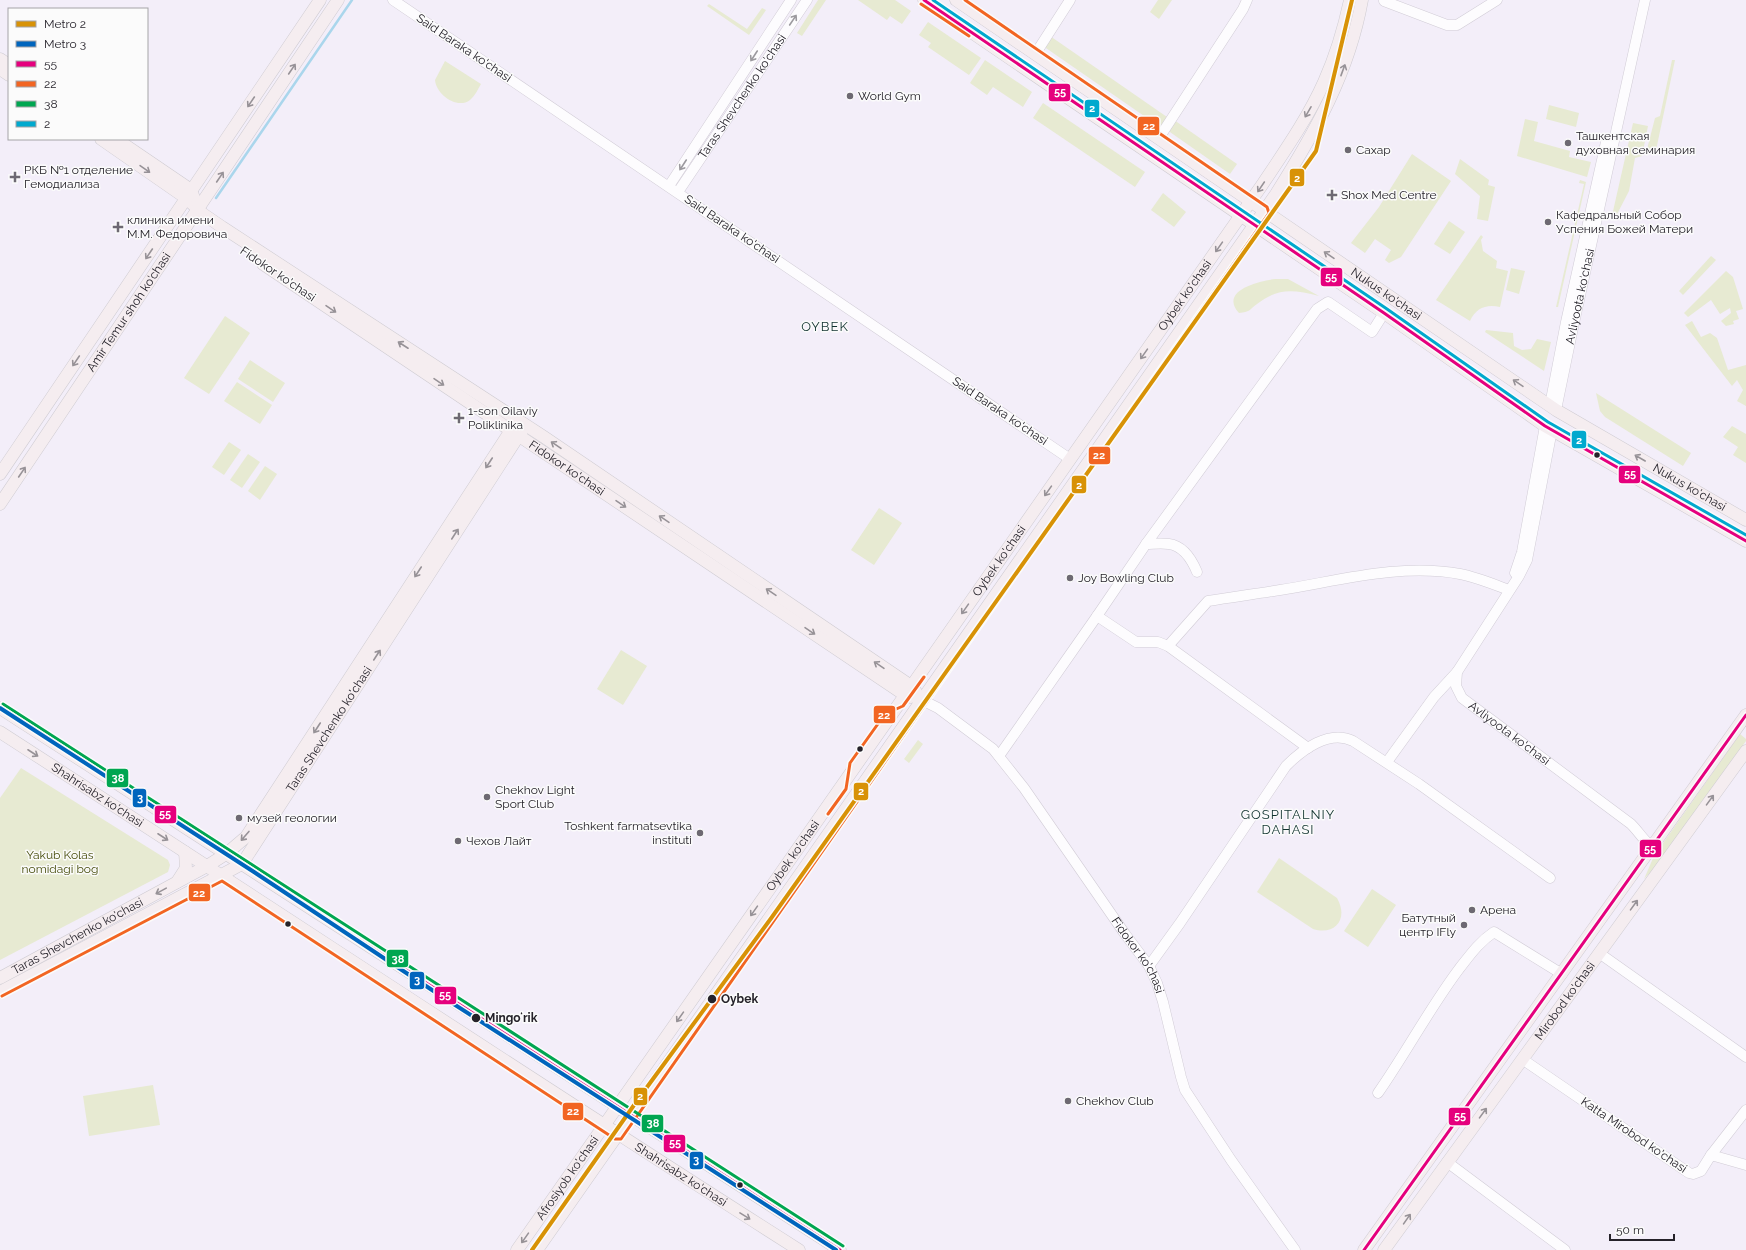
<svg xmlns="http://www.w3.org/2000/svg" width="1746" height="1250" viewBox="0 0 1746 1250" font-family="Raleway,sans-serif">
<rect width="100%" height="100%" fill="#f3eef9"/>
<!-- green -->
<g fill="#e7ead2">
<path d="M818 0H826L802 36 797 33Z"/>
<path d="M858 0H895L911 11 902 24 890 16 887 20Z"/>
<path d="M1158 0H1172L1159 19 1150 12Z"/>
<path d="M709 4 747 29 762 8 766 10 749 35 707 6Z"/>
<path d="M928 22 981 58 969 75 928 47 931 43 919 35Z"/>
<path d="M1050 36 1167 117 1160 127 1043 46Z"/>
<path d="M985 60 1032 92 1023 107 993 87 987 95 970 83Z"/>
<path d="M1672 60H1675L1655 155 1646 153 1655 118 1660 116Z"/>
<path d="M445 61 481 84C478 89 475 96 470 100 457 110 436 94 435 80Z"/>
<path d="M1043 103 1145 172 1135 187 1033 118Z"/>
<path d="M1549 105 1579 113 1576 127 1546 119Z"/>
<path d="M1525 119 1538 122 1534 141 1570 151 1569 157 1591 162 1587 177 1517 156Z"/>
<path d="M1174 120 1237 164 1230 174 1167 130Z"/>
<path d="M1633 123 1648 126 1642 156 1635 158 1629 191 1614 220H1611Z"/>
<path d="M1412 154 1451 181 1401 257 1389 263 1385 260 1391 250 1375 239 1365 253 1351 243 1379 207Z"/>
<path d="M1460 159 1489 180 1488 185 1495 187 1488 221 1477 219 1480 196 1455 174Z"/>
<path d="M1580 180 1586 182 1558 307H1556L1584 184 1579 183Z"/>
<path d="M1163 193 1186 212 1174 227 1151 210Z"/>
<path d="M1449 221 1465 232 1450 254 1434 244Z"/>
<path d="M1481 235 1483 237 1481 240 1483 251 1497 261 1496 268 1508 271 1500 307C1486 304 1476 308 1470 321L1436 300Z"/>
<path d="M1711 256 1716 260 1683 295 1679 291Z"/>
<path d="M1511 268 1525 271 1519 294 1506 290Z"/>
<path d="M1726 271 1733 277 1743 309 1736 311 1739 319 1733 321 1734 324 1726 326 1721 321 1731 313 1730 308 1720 314 1711 300 1688 317 1684 313Z"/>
<path d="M1275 279H1288L1319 296C1294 290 1279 287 1257 304 1249 310 1250 312 1239 313 1219 291 1258 281 1275 279Z"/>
<path d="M225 316 250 333 209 394 184 378Z"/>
<path d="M1692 321 1701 337 1710 333 1717 338 1728 370 1746 365V406L1737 401 1743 390 1737 380 1732 386 1685 325Z"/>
<path d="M1486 330 1513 333 1514 346 1522 350 1531 349 1537 339 1551 342 1544 371 1485 332Z"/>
<path d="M250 360 285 383 273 402 238 379Z"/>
<path d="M237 382 272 405 260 424 224 401Z"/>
<path d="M1596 393 1691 453 1683 466 1605 417 1600 411Z"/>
<path d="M1732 426 1746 434V463L1733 455 1738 447 1723 437Z"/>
<path d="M229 442 241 450 224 475 212 467Z"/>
<path d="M248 454 260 462 242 488 230 480Z"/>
<path d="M265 466 277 474 260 500 248 491Z"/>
<path d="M879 508 902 523 874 565 851 550Z"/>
<path d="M621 650 647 666 623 705 597 689Z"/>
<path d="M1740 734 1746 739V741L1661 861 1644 879 1654 856Z"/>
<path d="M918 740 923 744 909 763 904 759Z"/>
<path d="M21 768 168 860 170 865 168 872 0 960V798Z"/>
<path d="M1279 858 1337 898C1349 919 1335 936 1313 929L1257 892Z"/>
<path d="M1372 889 1396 905 1368 947 1344 931Z"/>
<path d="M153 1085 160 1125 89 1136 83 1096Z"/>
</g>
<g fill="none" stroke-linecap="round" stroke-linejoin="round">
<!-- stream -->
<path stroke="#aad6ec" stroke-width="2.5" d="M216 198 352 0"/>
<defs>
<g id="minor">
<path d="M393 0 1070 459"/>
<path d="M1384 1 1447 25H1457L1497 0"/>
<path d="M1036 53 1070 0"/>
<path d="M1159 138 1243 9 1247 0"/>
<path d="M669 186 791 0"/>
<path id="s1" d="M678 192 807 0"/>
<path d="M1550 405 1566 322 1606 142"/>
<path id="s2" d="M1556 410 1574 323 1645 0"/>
<path id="s3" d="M1552 430 1527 560 1519 576 1457 672 1456 686 1462 698 1631 824C1639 832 1643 840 1652 847"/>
<path d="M1146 544C1153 544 1161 543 1169 544 1184 546 1192 560 1197 572"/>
<path d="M1515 573 1522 552 1545 426"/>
<path d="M1097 616 1136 642H1158L1168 646 1308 748"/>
<path d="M1168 646 1208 601C1232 597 1256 594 1280 590 1338 581 1400 563 1460 574 1476 577 1493 584 1509 590"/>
<path id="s4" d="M922 700 938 708 993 749 1024 788 1125 934 1149 966 1157 983 1163 1002 1181 1077 1185 1090 1231 1160 1295 1250"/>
<path d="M999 756 1097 616 1146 544 1317 309 1328 302 1372 332 1384 313"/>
<path d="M1387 762 1434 697 1457 672"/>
<path d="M1599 953 1746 1057"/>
<path d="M1149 966 1180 923 1286 766C1302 750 1329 729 1353 741L1419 784 1550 878"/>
<path d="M1522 1059 1689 1173 1693 1174 1701 1171 1711 1155 1746 1165"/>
<path d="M1378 1093C1406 1053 1429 1009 1459 969 1470 955 1479 942 1494 932L1562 974"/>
<path d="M1711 1155 1746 1110"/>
<path d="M1447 1162 1565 1250"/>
</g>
<g id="major">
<path d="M924 0 1384 313 1545 426 1746 541"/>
<path id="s5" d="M956 0 1556 410 1746 520"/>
<path d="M0 59 9 65"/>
<path d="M0 69 9 75"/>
<path d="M101 139 186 198 203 214 222 227 544 437 911 686 916 692"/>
<path d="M116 139 191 190 194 198"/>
<path id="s6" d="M263 264 905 695 911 697"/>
<path d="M0 474 320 0"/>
<path id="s7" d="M0 504 338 0"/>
<path d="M0 708 840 1250"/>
<path id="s8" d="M0 732C267 904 531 1080 799 1250"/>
<path d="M177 882 186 868 185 852"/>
<path id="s9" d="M0 978 207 866 226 854 246 837 515 424"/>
<path id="s10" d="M0 992 242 864 523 429"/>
<path id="s11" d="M517 1250 1262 185C1284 152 1308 118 1324 82 1336 55 1344 28 1350 0"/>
<path d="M537 1250 1276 194C1315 132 1349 73 1362 0"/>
<path d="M1364 1250 1746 715"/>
<path id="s12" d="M1384 1250 1746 751"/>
</g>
</defs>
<!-- minor casing -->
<use href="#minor" stroke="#d1ccd6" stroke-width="11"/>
<!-- major casing -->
<use href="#major" stroke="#cfccd2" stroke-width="13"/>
<!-- minor -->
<use href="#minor" stroke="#fdfcfe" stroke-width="10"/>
<!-- major -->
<use href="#major" stroke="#f5edf0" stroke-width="12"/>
<defs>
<g id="bus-1">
<path d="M924 0 1384 313 1545 426 1746 541"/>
<path d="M0 708 840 1250"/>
<path d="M1364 1250 1746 715"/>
</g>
<g id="bus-2">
<path d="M921 4 969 36"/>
<path d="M828 814 846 789 850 763 885 714 903 706 924 677"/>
<path d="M2 996 222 881 615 1139H621L1269 213 1267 207 965 0"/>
</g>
<path id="bus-3" d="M3 704 843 1246"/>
<path id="bus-4" d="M933 0 1387 309 1548 422 1746 535"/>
</defs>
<!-- bus-1 casing -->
<use href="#bus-1" stroke="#fbfbfb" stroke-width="6"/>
<!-- bus-2 casing -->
<use href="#bus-2" stroke="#fbfbfb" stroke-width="6"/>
<!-- bus-3 casing -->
<use href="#bus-3" stroke="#fbfbfb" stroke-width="6"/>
<!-- bus-4 casing -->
<use href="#bus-4" stroke="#fbfbfb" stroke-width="6"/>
<!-- bus-1 -->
<use href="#bus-1" stroke="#e5007d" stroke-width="3"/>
<!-- bus-2 -->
<use href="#bus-2" stroke="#f26522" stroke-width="3"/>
<!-- bus-3 -->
<use href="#bus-3" stroke="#00a651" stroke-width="3"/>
<!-- bus-4 -->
<use href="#bus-4" stroke="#00a9ce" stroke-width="3"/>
<defs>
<path id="metro-1" d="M532 1250 639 1098 772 917 1316 151 1352 0"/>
<path id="metro-2" d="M0 708 254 872 435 992 836 1250"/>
</defs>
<!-- metro-1 casing -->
<use href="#metro-1" stroke="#fbfbfb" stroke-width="7"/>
<!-- metro-2 casing -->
<use href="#metro-2" stroke="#fbfbfb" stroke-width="7"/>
<!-- metro-1 -->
<use href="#metro-1" stroke="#d89206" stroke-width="4"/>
<!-- metro-2 -->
<use href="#metro-2" stroke="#0065bd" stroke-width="4"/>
</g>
<!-- one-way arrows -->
<defs><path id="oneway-shaft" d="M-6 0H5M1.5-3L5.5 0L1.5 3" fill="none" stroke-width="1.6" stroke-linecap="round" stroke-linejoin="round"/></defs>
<g stroke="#9c9a9f">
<use href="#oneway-shaft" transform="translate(793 20) rotate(-56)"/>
<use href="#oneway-shaft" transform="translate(754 56) rotate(123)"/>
<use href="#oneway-shaft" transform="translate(683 165) rotate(123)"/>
</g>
<g stroke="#979297">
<use href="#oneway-shaft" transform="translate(292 69) rotate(-56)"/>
<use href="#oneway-shaft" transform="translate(1343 70) rotate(-70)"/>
<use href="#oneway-shaft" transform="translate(251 102) rotate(124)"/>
<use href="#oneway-shaft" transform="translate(1308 112) rotate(120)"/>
<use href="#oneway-shaft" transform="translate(145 169) rotate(35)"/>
<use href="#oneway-shaft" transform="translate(220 177) rotate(-56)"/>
<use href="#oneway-shaft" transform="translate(1261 187) rotate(124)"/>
<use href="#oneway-shaft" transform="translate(1219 247) rotate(125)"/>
<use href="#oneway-shaft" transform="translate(149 254) rotate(124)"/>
<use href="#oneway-shaft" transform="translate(1329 255) rotate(-146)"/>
<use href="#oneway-shaft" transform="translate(331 309) rotate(34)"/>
<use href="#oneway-shaft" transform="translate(403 345) rotate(-147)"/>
<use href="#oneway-shaft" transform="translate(1144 354) rotate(125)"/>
<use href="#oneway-shaft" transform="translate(76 361) rotate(124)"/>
<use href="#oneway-shaft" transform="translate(439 382) rotate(34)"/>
<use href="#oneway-shaft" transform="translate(1518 383) rotate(-146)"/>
<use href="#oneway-shaft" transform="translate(556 445) rotate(-146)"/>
<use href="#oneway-shaft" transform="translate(1640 458) rotate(-150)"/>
<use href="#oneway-shaft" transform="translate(489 463) rotate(123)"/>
<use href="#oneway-shaft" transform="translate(22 472) rotate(-56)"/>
<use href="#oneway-shaft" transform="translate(1048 491) rotate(125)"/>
<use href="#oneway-shaft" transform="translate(621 504) rotate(34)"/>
<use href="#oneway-shaft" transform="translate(664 519) rotate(-146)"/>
<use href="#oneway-shaft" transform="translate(455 534) rotate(-57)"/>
<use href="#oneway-shaft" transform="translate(418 572) rotate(123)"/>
<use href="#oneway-shaft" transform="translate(771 592) rotate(-146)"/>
<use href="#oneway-shaft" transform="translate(965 609) rotate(125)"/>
<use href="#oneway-shaft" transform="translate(810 631) rotate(34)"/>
<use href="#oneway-shaft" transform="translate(377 655) rotate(-57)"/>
<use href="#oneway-shaft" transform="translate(879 665) rotate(-146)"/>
<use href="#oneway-shaft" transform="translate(317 728) rotate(123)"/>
<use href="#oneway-shaft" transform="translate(33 753) rotate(33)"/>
<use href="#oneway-shaft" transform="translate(1710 800) rotate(-54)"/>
<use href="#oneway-shaft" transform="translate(245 836) rotate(131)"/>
<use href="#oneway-shaft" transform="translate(163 837) rotate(33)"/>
<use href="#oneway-shaft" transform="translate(161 891) rotate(151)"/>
<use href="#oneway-shaft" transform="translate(1634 905) rotate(-54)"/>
<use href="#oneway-shaft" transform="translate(754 911) rotate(125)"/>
<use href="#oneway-shaft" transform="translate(680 1017) rotate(125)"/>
<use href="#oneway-shaft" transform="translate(1483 1113) rotate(-54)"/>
<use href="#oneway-shaft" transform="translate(745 1216) rotate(32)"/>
<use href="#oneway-shaft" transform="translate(1407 1219) rotate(-55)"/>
<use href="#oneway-shaft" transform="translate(525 1238) rotate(125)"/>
</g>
<!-- markers -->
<g fill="#6d6972" stroke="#fbfbfb" stroke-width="1.5">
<circle cx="850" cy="96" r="4"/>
<circle cx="1568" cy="143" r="4"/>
<circle cx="1348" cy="150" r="4"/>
<path d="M13 171h4v4h4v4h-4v4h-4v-4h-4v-4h4z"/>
<path d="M1330 189h4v4h4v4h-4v4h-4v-4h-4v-4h4z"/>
<circle cx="1548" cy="222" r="4"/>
<path d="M116 221h4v4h4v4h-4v4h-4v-4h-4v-4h4z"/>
<path d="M457 412h4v4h4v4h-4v4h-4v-4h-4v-4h4z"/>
<circle cx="1070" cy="578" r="4"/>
<circle cx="487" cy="797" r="4"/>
<circle cx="239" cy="818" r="4"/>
<circle cx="700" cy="833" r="4"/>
<circle cx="458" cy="841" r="4"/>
<circle cx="1472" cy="910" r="4"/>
<circle cx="1464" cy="925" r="4"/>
<circle cx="1068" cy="1101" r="4"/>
</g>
<g fill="#25222a" stroke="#fbfbfb" stroke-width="1.5">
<circle cx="1597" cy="455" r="3.5"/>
<circle cx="860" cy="749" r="3.5"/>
<circle cx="288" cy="924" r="3.5"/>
<circle cx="712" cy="999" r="5"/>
<circle cx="476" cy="1018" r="5"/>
<circle cx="740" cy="1185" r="3.5"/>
</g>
<g text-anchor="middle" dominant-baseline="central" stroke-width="3" stroke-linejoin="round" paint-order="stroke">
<!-- street labels -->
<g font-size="12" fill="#25222a" stroke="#fbfbfb">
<text transform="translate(464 48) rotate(34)">Said Baraka ko'chasi</text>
<text stroke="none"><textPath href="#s1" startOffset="115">Taras Shevchenko ko'chasi</textPath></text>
<text transform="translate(732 229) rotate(34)">Said Baraka ko'chasi</text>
<text transform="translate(278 274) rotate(34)">Fidokor ko'chasi</text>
<text stroke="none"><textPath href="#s5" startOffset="521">Nukus ko'chasi</textPath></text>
<text stroke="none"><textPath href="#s11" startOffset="1165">Oybek ko'chasi</textPath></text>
<text stroke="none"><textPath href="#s2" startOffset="116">Avliyoota ko'chasi</textPath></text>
<text stroke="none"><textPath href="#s7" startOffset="231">Amir Temur shoh ko'chasi</textPath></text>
<text transform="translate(1000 411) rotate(34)">Said Baraka ko'chasi</text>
<text stroke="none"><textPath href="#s6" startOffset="366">Fidokor ko'chasi</textPath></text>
<text stroke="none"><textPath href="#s5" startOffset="881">Nukus ko'chasi</textPath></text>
<text stroke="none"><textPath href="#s11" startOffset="841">Oybek ko'chasi</textPath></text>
<text stroke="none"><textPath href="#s10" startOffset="434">Taras Shevchenko ko'chasi</textPath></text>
<text stroke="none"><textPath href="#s3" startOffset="351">Avliyoota ko'chasi</textPath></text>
<text stroke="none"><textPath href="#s8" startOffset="116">Shahrisabz ko'chasi</textPath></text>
<text stroke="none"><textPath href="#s11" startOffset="481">Oybek ko'chasi</textPath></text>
<text stroke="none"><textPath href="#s9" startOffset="88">Taras Shevchenko ko'chasi</textPath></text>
<text stroke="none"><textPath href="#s4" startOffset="339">Fidokor ko'chasi</textPath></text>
<text stroke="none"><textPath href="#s12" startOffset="308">Mirobod ko'chasi</textPath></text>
<text transform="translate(1634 1135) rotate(34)">Katta Mirobod ko'chasi</text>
<text stroke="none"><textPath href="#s8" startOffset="812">Shahrisabz ko'chasi</textPath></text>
<text stroke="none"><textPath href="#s11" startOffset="88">Afrosiyob ko'chasi</textPath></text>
</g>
<!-- poi labels -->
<g font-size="12" fill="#25222a" stroke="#fbfbfb" text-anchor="start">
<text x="858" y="96">World Gym</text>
<text x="1576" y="136">Ташкентская<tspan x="1576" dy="14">духовная семинария</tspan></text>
<text x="1356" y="150">Сахар</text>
<text x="24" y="170">РКБ №1 отделение<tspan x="24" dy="14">Гемодиализа</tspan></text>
<text x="1341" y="195">Shox Med Centre</text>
<text x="1556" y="215">Кафедральный Собор<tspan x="1556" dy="14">Успения Божeй Матери</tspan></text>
<text x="127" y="220">клиника имени<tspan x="127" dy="14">М.М. Федоровича</tspan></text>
<text x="468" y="411">1-son Oilaviy<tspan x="468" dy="14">Poliklinika</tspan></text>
<text x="1078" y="578">Joy Bowling Club</text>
<text x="495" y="790">Chekhov Light<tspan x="495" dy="14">Sport Club</tspan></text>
<text x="247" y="818">музей геологии</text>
<text x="692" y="826" text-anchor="end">Toshkent farmatsevtika<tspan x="692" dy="14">instituti</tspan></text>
<text x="466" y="841">Чехов Лайт</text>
<text x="1480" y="910">Арена</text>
<text x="1456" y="918" text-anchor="end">Батутный<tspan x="1456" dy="14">центр IFly</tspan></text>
<text x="1076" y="1101">Chekhov Club</text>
</g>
<!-- park labels -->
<g font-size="12" fill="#464c0a" stroke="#fbfbfb">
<text x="60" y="855">Yakub Kolas<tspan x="60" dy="14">nomidagi bog</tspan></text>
</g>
<!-- stop labels -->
<g font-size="12" font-weight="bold" fill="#25222a" stroke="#fbfbfb" text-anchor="start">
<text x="721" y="999">Oybek</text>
<text x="485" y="1018">Mingoʻrik</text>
</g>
<!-- neighbourhood labels -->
<g font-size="13" letter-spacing="1" fill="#10322f" stroke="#fbfbfb">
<text x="825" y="326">OYBEK</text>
<text x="1288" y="814">GOSPITALNIY<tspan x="1288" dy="15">DAHASI</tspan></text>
</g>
</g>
<g stroke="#fbfbfb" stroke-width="1.5">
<rect x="1048" y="83" width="23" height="19" rx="4" fill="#e5007d"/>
<rect x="1084" y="99" width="16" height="19" rx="4" fill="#00a9ce"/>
<rect x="1137" y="116" width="23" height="20" rx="4" fill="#f26522"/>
<rect x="1289" y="168" width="16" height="19" rx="4" fill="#d89206"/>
<rect x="1320" y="267" width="23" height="20" rx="4" fill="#e5007d"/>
<rect x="1571" y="430" width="16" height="19" rx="4" fill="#00a9ce"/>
<rect x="1088" y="446" width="23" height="19" rx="4" fill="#f26522"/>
<rect x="1618" y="465" width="23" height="19" rx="4" fill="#e5007d"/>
<rect x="1071" y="475" width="16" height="19" rx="4" fill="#d89206"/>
<rect x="873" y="705" width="23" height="19" rx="4" fill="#f26522"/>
<rect x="106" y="768" width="23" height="20" rx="4" fill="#00a651"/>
<rect x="853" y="782" width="16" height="19" rx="4" fill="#d89206"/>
<rect x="132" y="788" width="15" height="20" rx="4" fill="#0065bd"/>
<rect x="154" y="805" width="23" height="19" rx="4" fill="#e5007d"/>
<rect x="1639" y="839" width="23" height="19" rx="4" fill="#e5007d"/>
<rect x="188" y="883" width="23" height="19" rx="4" fill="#f26522"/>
<rect x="386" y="949" width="23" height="19" rx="4" fill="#00a651"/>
<rect x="409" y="971" width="16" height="19" rx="4" fill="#0065bd"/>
<rect x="434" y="986" width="23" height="19" rx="4" fill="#e5007d"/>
<rect x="633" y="1087" width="15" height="19" rx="4" fill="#d89206"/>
<rect x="562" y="1102" width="22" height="19" rx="4" fill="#f26522"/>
<rect x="1448" y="1107" width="23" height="19" rx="4" fill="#e5007d"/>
<rect x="641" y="1114" width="23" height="19" rx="4" fill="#00a651"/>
<rect x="663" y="1134" width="23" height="19" rx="4" fill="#e5007d"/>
<rect x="689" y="1151" width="15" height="19" rx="4" fill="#0065bd"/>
</g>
<g font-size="11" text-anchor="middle" font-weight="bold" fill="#fff">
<text x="1060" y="96">55</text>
<text x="1092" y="112">2</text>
<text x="1149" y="130">22</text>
<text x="1297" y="182">2</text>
<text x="1331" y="281">55</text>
<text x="1579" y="444">2</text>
<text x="1099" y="459">22</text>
<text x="1630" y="478">55</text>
<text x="1079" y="489">2</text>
<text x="884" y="719">22</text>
<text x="118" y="782">38</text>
<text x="861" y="795">2</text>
<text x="140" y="802">3</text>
<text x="165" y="818">55</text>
<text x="1650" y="853">55</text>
<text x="199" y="897">22</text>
<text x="398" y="963">38</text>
<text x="417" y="984">3</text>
<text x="445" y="999">55</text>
<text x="640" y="1100">2</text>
<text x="573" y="1115">22</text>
<text x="1460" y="1120">55</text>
<text x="653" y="1127">38</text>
<text x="675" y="1147">55</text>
<text x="696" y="1164">3</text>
</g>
<!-- legend -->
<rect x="8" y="8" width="140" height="132" fill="#fbfbfb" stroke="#a5a4a7"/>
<rect x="16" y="21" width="20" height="6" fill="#d89206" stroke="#a5a4a7"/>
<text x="44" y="28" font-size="12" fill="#25222a">Metro 2</text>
<rect x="16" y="41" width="20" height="6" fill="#0065bd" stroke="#a5a4a7"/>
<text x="44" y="48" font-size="12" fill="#25222a">Metro 3</text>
<rect x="16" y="61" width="20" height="6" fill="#e5007d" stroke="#a5a4a7"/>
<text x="44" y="68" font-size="12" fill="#25222a">55</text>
<rect x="16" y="81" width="20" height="6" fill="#f26522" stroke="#a5a4a7"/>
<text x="44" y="88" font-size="12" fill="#25222a">22</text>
<rect x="16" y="101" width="20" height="6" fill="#00a651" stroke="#a5a4a7"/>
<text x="44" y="108" font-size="12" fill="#25222a">38</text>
<rect x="16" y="121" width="20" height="6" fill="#00a9ce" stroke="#a5a4a7"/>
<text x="44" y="128" font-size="12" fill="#25222a">2</text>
<!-- scale -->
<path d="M1610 1234v6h64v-6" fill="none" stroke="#25222a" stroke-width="2"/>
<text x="1616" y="1234" font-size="12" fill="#25222a" stroke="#fbfbfb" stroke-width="3" paint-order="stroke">50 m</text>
</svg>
